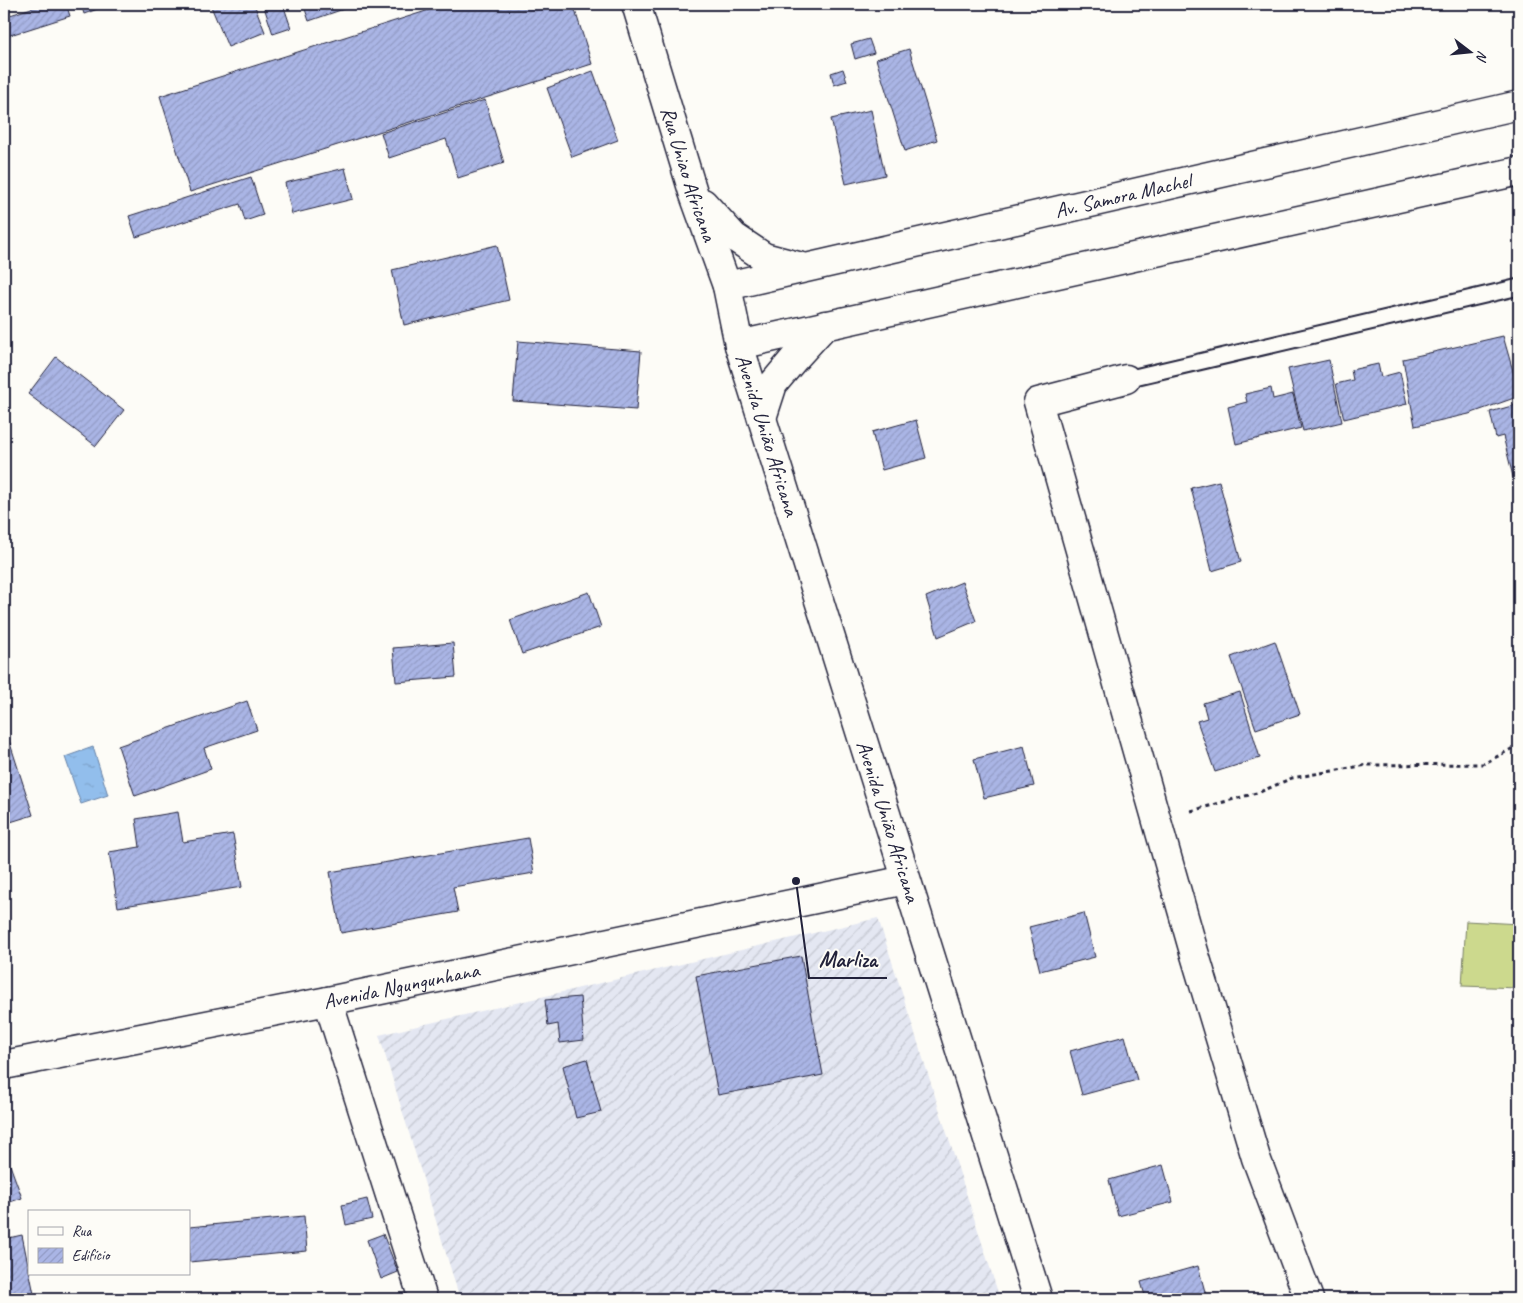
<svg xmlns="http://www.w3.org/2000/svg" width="1523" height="1303" viewBox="0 0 1523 1303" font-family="Caveat,sans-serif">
<defs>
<pattern id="industrial-furrows" width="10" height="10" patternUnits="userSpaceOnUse" patternTransform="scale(1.25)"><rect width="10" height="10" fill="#e4e7f2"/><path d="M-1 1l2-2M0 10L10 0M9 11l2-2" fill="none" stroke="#c3c6d0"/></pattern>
<pattern id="water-ripples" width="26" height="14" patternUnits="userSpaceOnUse" patternTransform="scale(1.25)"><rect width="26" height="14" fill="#92beec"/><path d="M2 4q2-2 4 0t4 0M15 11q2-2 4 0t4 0" fill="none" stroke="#7ea3cb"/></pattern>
<pattern id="building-hatch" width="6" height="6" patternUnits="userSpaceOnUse" patternTransform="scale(1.25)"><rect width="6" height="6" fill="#aab5e5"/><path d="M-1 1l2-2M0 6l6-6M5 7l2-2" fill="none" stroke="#929bc5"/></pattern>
</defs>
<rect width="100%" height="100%" fill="#fdfcf7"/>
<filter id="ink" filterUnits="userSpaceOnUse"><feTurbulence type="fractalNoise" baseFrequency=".02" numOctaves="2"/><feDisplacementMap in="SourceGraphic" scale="10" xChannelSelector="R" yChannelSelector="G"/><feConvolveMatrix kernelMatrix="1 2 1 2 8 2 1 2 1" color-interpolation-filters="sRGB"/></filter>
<g filter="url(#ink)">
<!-- industrial -->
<path fill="url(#industrial-furrows)" d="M878 918 1000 1299H460L379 1035Z"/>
<!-- grass -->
<path fill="#ccd98d" stroke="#777e64" d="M1466 921 1519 924V988L1462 986Z"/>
<!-- water -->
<path fill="url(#water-ripples)" stroke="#6580a5" d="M93 747 108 795 81 804 65 757Z"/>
<!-- building -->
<g fill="url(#building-hatch)" stroke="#22223b">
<path d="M44 4H66L70 16 4 37V17Z"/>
<path d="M81 4H111L84 14Z"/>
<path d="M210 4H254L265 32 228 47Z"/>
<path d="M263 4H283L291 28 273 34Z"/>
<path d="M310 4H358L309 21 304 6Z"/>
<path d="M448 4H573L592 64 190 192 160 96Z"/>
<path d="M869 39 874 53 855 59 851 44Z"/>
<path d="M909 49 937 140 905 151 876 59Z"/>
<path d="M843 69 847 81 834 85 831 73Z"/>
<path d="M593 71 618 140 572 157 547 88Z"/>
<path d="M485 100 504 163 458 178 446 139 389 158 381 133Z"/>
<path d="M871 110 885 175 846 184 831 119Z"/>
<path d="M345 168 353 199 292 214 285 183Z"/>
<path d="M251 177 263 215 245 221 240 204 136 237 129 216Z"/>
<path d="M497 245 509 300 404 325 392 270Z"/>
<path d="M1503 336 1515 378 1517 397 1469 414 1415 426 1403 359Z"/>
<path d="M518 341 641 351 636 410 513 401Z"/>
<path d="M56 357 124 410 96 446 28 394Z"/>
<path d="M1329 360 1342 422 1303 431 1288 369Z"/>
<path d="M1378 364 1381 377 1400 372 1407 404 1344 419 1336 384 1353 380 1351 370Z"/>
<path d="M1271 388 1273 399 1293 394 1301 428 1236 444 1228 407 1247 402 1245 394Z"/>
<path d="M1519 404V501L1503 436 1496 438 1490 412Z"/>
<path d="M916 420 926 458 882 470 872 432Z"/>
<path d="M1219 481 1241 562 1212 571 1191 488Z"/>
<path d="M962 582 976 621 938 637 926 597Z"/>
<path d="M589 592 601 627 522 654 510 620Z"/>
<path d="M1275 641 1300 714 1256 729 1231 657Z"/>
<path d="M453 643 456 677 396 682 393 648Z"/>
<path d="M1240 692 1260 758 1215 772 1197 721 1207 718 1203 703Z"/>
<path d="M247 701 257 730 204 748 211 769 135 796 118 746Z"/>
<path d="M8 737 33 815 4 824V738Z"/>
<path d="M1024 746 1034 786 984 798 974 759Z"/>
<path d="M178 812 183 842 233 834 242 887 118 907 109 852 140 847 136 819Z"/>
<path d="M528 838 534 873 453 887 458 912 341 933 330 872Z"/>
<path d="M1084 913 1095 957 1040 971 1029 927Z"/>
<path d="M801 956 823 1075 718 1095 696 976Z"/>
<path d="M580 997 584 1040 560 1043 558 1024 548 1026 545 1000Z"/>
<path d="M1125 1036 1137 1080 1082 1095 1070 1051Z"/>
<path d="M587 1059 601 1112 576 1118 563 1066Z"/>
<path d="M10 1165 22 1198 10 1202 4 1182V1168Z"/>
<path d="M1163 1165 1173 1202 1118 1216 1109 1180Z"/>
<path d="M367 1199 372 1219 346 1225 342 1205Z"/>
<path d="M304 1216 307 1251 189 1262V1227Z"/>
<path d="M383 1234 398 1272 381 1279 367 1240Z"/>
<path d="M22 1235 35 1299H4V1239Z"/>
<path d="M1198 1266 1207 1299H1146L1141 1282Z"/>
</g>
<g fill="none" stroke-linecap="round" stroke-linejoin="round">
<defs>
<path id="service" d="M1126 379 1519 287"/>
<g id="minor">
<path d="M1126 379 1038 402 1192 945 1256 1158 1309 1299"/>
<path d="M328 1001 423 1299"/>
</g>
<g id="tertiary">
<path id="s1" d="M4 1065 328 1001 906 880"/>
</g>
<g id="secondary">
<path id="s2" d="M636 4 693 192 727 286 739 345 1038 1299"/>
<path d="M703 203 734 237 764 257 802 267"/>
<path id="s3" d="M727 286 1519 105"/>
<path d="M739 345 1519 171"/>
<path d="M762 418 773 384 794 359 825 325"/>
</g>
</defs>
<!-- service casing -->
<use href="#service" stroke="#22223b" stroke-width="19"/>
<!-- minor casing -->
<use href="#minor" stroke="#22223b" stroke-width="31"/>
<!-- tertiary casing -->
<use href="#tertiary" stroke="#22223b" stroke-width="31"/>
<!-- secondary casing -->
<use href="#secondary" stroke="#22223b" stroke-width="31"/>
<!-- path -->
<path stroke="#22223b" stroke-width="3" stroke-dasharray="4 4" stroke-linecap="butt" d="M1191 811 1260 792 1292 778 1367 765 1483 764 1519 745"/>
<!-- service -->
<use href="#service" stroke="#fdfcf7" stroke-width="15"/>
<!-- minor -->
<use href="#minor" stroke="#fdfcf7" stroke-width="28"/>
<!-- tertiary -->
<use href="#tertiary" stroke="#fdfcf7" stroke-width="28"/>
<!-- secondary -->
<use href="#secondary" stroke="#fdfcf7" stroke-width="28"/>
</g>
</g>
<g text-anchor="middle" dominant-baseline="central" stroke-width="4" stroke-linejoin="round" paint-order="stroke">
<!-- street labels -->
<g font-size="21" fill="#22223b" stroke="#fdfcf7">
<text stroke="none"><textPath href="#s2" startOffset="178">Rua Uniao Africana</textPath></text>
<text stroke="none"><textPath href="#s3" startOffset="406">Av. Samora Machel</textPath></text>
<text stroke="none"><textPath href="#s2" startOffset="451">Avenida União Africana</textPath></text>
<text stroke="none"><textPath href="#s2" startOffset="856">Avenida União Africana</textPath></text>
<text stroke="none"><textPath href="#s1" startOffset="405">Avenida Ngungunhana</textPath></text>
</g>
</g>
<!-- callouts -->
<path fill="none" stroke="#22223b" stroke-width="2" d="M796 881L809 978H887"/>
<circle fill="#22223b" stroke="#fdfcf7" stroke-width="2" cx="796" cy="881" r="5"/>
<g font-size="22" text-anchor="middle" font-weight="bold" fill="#22223b" stroke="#fdfcf7" stroke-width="4" stroke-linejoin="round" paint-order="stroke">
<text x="848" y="967">Marliza</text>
</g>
<!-- margin -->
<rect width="1523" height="1303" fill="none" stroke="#fdfcf7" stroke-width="20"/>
<rect x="10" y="10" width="1503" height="1283" fill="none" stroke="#22223b" stroke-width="2" filter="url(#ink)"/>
<!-- legend -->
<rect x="28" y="1210" width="162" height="65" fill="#fdfcf7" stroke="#a5a5ac"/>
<rect x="38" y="1227" width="25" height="8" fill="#fdfcf7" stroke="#a5a5ac"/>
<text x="72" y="1236" font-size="15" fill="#22223b">Rua</text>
<rect x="38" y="1248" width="25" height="15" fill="url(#building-hatch)" stroke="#a5a5ac"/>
<text x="72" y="1260" font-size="15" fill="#22223b">Edifício</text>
<!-- north arrow -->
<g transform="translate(1470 52) rotate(106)" stroke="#fdfcf7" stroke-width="4" paint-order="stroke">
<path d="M0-4L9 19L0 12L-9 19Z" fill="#22223b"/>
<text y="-8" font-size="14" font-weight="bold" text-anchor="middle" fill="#22223b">N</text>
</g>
</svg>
